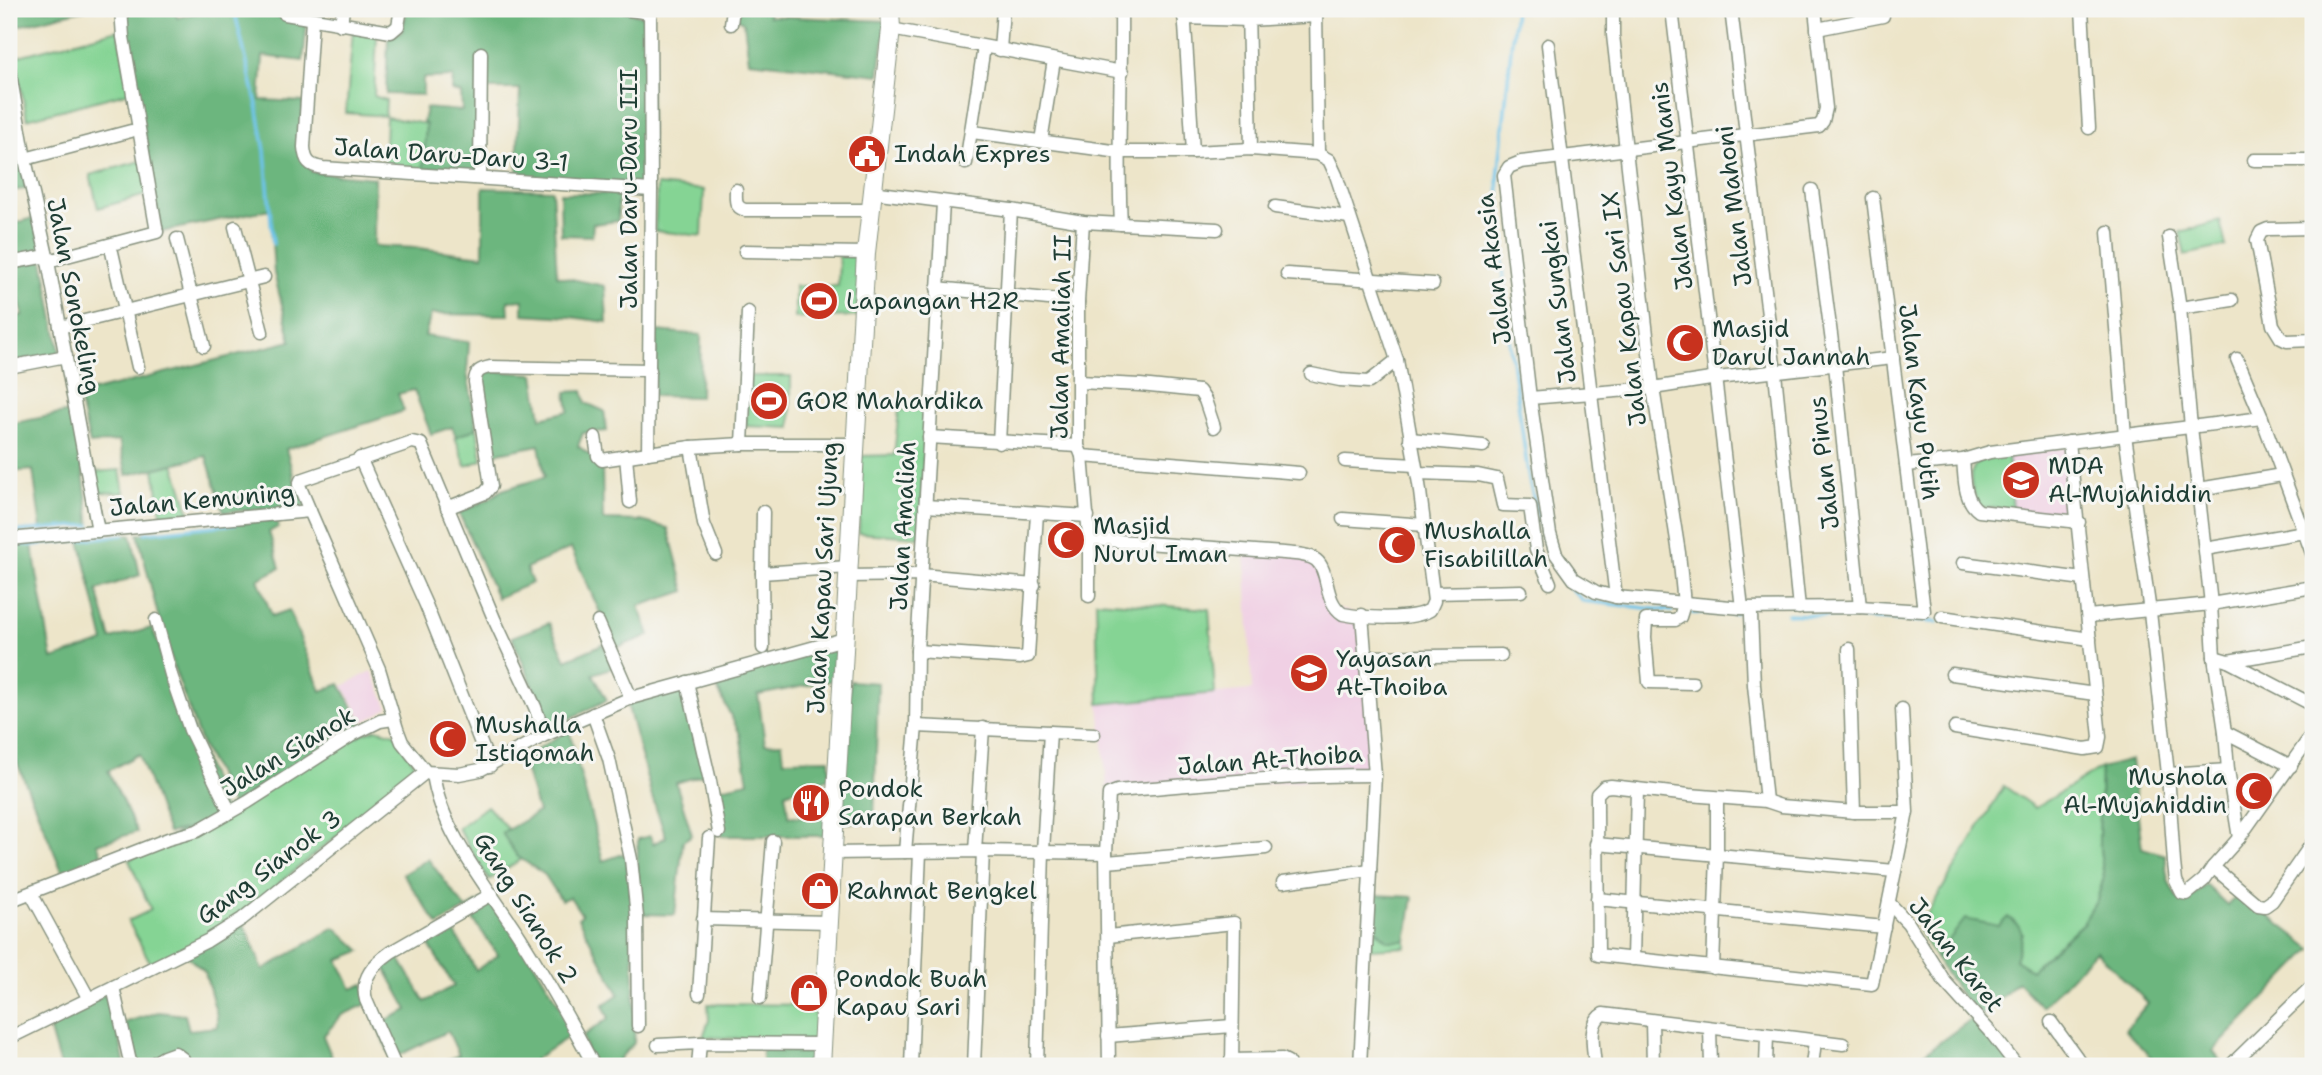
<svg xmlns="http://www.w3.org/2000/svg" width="2322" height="1075" viewBox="0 0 2322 1075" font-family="'Shantell Sans',sans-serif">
<rect width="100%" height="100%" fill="#f6f6f2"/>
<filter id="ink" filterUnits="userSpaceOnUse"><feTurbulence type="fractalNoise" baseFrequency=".0143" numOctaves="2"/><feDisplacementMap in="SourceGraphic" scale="14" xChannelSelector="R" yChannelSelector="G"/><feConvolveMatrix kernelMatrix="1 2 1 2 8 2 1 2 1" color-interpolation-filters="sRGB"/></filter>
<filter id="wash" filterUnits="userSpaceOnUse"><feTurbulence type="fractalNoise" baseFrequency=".00686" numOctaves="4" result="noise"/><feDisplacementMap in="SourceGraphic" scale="28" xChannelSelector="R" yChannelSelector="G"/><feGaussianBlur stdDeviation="1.57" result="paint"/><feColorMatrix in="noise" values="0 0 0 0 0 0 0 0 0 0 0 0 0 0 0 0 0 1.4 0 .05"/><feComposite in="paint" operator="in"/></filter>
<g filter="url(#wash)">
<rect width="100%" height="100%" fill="#ede5c9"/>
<!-- built -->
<g fill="#f0d0e4">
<path d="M2067 448 2075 517 2013 510 1972 469 1982 458Z"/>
<path d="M1245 550 1314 559 1335 608 1362 615 1375 775 1108 796 1099 704 1252 690Z"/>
<path d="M372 671 388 708 364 722 343 686Z"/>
</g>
<!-- green -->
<g fill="#85d494" stroke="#528864" stroke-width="2">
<path d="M118 30 130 92 27 119 15 57Z"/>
<path d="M353 30 377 36 374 96 386 100 385 116 346 113Z"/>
<path d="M386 117 426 124 423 171 384 169Z"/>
<path d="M144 160 150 194 98 208 90 175Z"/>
<path d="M657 185 704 190 702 236 655 231Z"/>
<path d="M2220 221 2226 246 2185 255 2180 232Z"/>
<path d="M839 256H861L857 316 795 318V286H838Z"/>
<path d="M748 376H791V428L746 426Z"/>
<path d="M926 409 920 537 859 533 861 456 894 455 899 410Z"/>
<path d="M477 428 482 460 466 466 455 437Z"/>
<path d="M2008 455 2013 510 1980 507C1971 490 1964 472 1982 458Z"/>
<path d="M174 464 191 517 162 520 154 469Z"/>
<path d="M120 470 124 493 97 492 94 472Z"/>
<path d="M1096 601 1209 609 1215 693 1099 704Z"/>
<path d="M376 729 396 734 418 770 382 803 328 843 240 915 203 941 151 964 128 921 151 910 129 860 362 734Z"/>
<path d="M2101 768 2099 843 2104 877 2097 900 2083 923 2031 970 2015 960 2023 933 1999 926 1935 958 1918 929 2004 786 2035 808Z"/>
<path d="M487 806 508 829 503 832 517 856 522 859 489 880 458 828Z"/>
<path d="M1371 925 1388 941H1406V947L1370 949Z"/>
<path d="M708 1004 821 1005 819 1042 703 1037 709 1020Z"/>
</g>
<!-- forest -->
<g fill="#6cb67e" stroke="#467a59" stroke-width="2">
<path d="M9 9H86L10 28Z"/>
<path d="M123 9H175L177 18 210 9H238L307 22 303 61 263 56 260 100 303 102 301 154 312 172 375 178 374 246 418 248 483 256V188L552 190 557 276 605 286 607 322 571 317 523 314V300L508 301 509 315 431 314 425 336 469 342 467 373 477 428 456 437 452 427 431 434 414 390 398 394 404 411 286 449 296 485 308 506 224 512 206 456 127 475 119 441 90 444 78 395 291 341 274 273 270 209 161 232Z"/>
<path d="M407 9H619L650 18 651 190 517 177 520 89H480L476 174 423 171 426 124 423 122 426 108 462 111 461 93 452 91 453 77 423 78V95L386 94 388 38 402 31Z"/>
<path d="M733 9H769L768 16 886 21 879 75 749 61 744 23 732 15Z"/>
<path d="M16 136 27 189 9 191V137Z"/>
<path d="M560 193 618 194V221L593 224 592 236 561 235Z"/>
<path d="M33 218 44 253 9 259V225Z"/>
<path d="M43 260 60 353 9 362V319L23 315 15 282H9V267Z"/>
<path d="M657 331 701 335 700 397 653 396Z"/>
<path d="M487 371 534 374 541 418 569 411 566 392 583 391 586 403 604 411 607 431 583 433 578 446 602 464 603 520 641 521 668 528 685 591 639 606 650 635 616 648 571 548 526 568 532 583 497 598 459 513 489 499 502 490 545 477 539 445 493 454 479 383 480 374Z"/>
<path d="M75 411 90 525 41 529 33 470 9 472V424Z"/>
<path d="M277 519 278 527 269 532 280 568 258 579 272 616 289 610 321 691 340 684 362 724 232 805 202 745 164 640 138 534Z"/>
<path d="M131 534 140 575 97 590 111 639 152 628 224 810 198 827 168 833 139 754 108 771 137 832 97 844 103 858 64 876 9 743V544L32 545 52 659 104 642 80 540Z"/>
<path d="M549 623 566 660 603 644 614 667 593 674 607 700 551 728 512 637Z"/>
<path d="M832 646 838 651 836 680 758 695 765 744 782 743 784 760 829 759 830 778 785 793 789 816 829 818 827 836H721L715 789 748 782 740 734 713 680Z"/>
<path d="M850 681 878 683 874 823H839Z"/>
<path d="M684 688 705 774 676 783 692 835 683 841 675 915 642 914 637 885 638 839 650 836 653 844 666 837 652 797 627 703Z"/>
<path d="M569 730 603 861 626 853 632 904 635 1025 634 1043 619 1059V1066H590L583 1036 609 1018 603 1005 619 994 578 918 582 915 570 897 561 900 545 875 517 856 502 833 538 812 522 758Z"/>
<path d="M2131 760 2142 848 2166 855C2165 873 2168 885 2178 899L2187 900 2206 885 2227 905 2240 894 2312 949 2213 1051 2224 1066H2159L2125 1030 2148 1003 2096 951 2042 1007 2018 982 1982 1015 1963 998 1935 958 1965 919 1999 926 2008 917C2030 933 2021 937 2015 960L2031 970 2083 923 2097 900 2104 877 2099 843 2101 768Z"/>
<path d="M428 859 466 909 492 894 576 1032 535 1059 538 1066H433L459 1055 448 1031 392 1059 376 1025 408 1010 383 964 397 954 425 1002 454 986 425 938 450 924 476 970 498 955 466 909 438 925 403 874Z"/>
<path d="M1374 895 1413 897 1406 941H1388L1371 925Z"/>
<path d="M242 919 263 970 335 927 361 951 338 960 352 989 364 984 367 1004 342 1015 323 1036 333 1060 322 1066H186L179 1055 149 1066H131L121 1024 158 1012 185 1015 189 1030 217 1027V1016L205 972 183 953Z"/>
<path d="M110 992 125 1066H60L48 1024Z"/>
<path d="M1973 1018 2013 1066H1907Z"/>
<path d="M819 1047 818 1066H762V1048Z"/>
</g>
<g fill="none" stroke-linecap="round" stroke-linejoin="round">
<!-- stream -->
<g stroke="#6dc4ea" stroke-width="3.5">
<path d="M234 9 257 105 265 151 273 244"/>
<path d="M1515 9 1498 179 1506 317 1529 480 1547 551 1565 582 1583 601 1672 611"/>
<path d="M9 532 90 525"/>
<path d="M145 533 235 524"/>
<path d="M15 544 32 545 124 535"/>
<path d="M1692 613H1735"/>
<path d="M1788 614 1937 622"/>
</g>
</g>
</g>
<g filter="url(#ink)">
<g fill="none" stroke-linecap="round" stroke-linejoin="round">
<defs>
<g id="street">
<path d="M285 9V14L391 32 398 26 401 9"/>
<path d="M623 9 650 13"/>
<path d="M650 9 651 190 648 453 691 447 742 444H855"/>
<path d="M1184 9 1193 152"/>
<path d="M1248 9 1251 149"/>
<path d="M1316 9 1318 154"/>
<path d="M1613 9V35L1653 388 1679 553 1684 604 1680 617 1675 620H1646L1645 637 1649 682 1693 683"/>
<path d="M1672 9 1742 608"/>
<path d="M1731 9 1775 373 1799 608"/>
<path d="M1815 9 1826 108 1823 121 1819 126 1521 162 1509 167 1504 175 1530 398 1550 534 1556 554 1574 579 1596 592 1616 597 1742 608 1860 607 1924 611 1873 198"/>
<path d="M2082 9 2089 128"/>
<path d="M1184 18 1248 20 1316 16"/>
<path d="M312 20 304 147C305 161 309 166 323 168L651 190"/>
<path d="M731 24 733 9"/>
<path d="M341 25 343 9"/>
<path d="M891 29 1122 72"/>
<path d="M1817 29 1883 16"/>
<path d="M1548 45 1616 597"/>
<path d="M1000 50 1003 9"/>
<path d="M9 68 25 159 47 256 98 531"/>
<path d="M972 132 1120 152H1193L1251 149 1318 154 1329 160 1336 175 1397 360 1419 484 1434 601 1430 610C1411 621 1364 618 1343 614 1323 601 1330 571 1316 560 1308 554 1294 554 1284 553L1105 540 1089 537"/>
<path d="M1041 141 1054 60"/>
<path d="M25 159 131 131"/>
<path d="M2254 160H2313"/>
<path d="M966 163 984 47"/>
<path d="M480 178 481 53"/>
<path d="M736 190C736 199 734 207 745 210H870"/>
<path d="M1812 190 1835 365 1860 607"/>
<path d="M872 192 1011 210 1083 222 1217 229"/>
<path d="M1275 207 1349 217"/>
<path d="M1083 222 1078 302V446L1082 456 1089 537V596"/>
<path d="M1121 224C1117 153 1122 81 1121 9"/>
<path d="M235 227 262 332"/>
<path d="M2313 228 2268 229 2261 232 2257 240 2273 325 2281 338 2287 341 2313 340"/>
<path d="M2108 232 2125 435 2150 612 2168 774 2174 863 2176 881 2182 893 2187 894 2204 880 2213 867 2239 838 2313 733"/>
<path d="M2169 237 2180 308 2191 427 2211 604 2214 657 2225 732 2228 770 2239 838"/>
<path d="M177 239 204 346"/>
<path d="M745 251 866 253"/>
<path d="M112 252 138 367"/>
<path d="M48 261 157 232 123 37 121 9"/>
<path d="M9 263 47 256"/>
<path d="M1287 274 1433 284"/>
<path d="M937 288 1078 302"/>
<path d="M2180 308 2232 300"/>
<path d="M60 327 264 277"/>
<path d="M2237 359 2262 418 2313 556"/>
<path d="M9 367 66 356"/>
<path d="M1311 374 1340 380 1369 382 1397 360"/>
<path d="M1079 382 1140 385 1199 391 1205 400 1214 427"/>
<path d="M1530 398 1653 388 1717 378 1893 358"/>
<path d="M595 437 598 456 602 460 648 453"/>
<path d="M929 437 1078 446"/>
<path d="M1410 439 1483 446"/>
<path d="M999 443 1011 210"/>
<path d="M742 444 748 312"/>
<path d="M691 447 704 524 716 554"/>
<path d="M626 456 630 502"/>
<path d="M1082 456 1299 473"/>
<path d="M360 458 426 605 490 766"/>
<path d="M1963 460C1965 477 1963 500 1979 511L2079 522"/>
<path d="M1345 461 1415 465"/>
<path d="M1906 465 1963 460 1990 452 2262 418"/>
<path d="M1417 473 1478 475 1497 479 1503 505 1530 506 1536 550 1550 583"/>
<path d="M2199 489 2282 475"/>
<path d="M925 506 1088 516"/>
<path d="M447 508 485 493 491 486 475 382C475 371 481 369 490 367L650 370"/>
<path d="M1343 519 1425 525"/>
<path d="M9 539 310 511"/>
<path d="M2205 549 2304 532"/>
<path d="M1963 563 2083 579"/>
<path d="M762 573 763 512"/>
<path d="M847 576 921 575 1034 585"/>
<path d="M1435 593 1521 591"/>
<path d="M1751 615 1754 685 1766 801"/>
<path d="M2088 616 2211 604 2313 587"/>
<path d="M1942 617 2090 639"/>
<path d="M156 620 171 675 190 730 230 812"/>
<path d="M598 622 631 698"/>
<path d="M763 648 762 573 848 567"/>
<path d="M1849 649 1854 812"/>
<path d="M917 651 1020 658 1028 656 1037 513"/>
<path d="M1365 657 1501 655"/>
<path d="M2214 657 2228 661 2313 705"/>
<path d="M2228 661 2313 647"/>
<path d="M1952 674 2095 694"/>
<path d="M687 682 710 781 719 832"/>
<path d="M1902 709 1907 812 1872 984 1598 955 1597 807V794L1604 787 1611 786 1689 795 1766 801 1781 806 1854 812H1907"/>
<path d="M593 714 609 759 631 859 637 917 638 1026"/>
<path d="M916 726 1050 732 1043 851 1037 1066"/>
<path d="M1955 728 2085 749 2098 747 2100 737 2069 442"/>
<path d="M1050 732 1094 734"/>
<path d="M2225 732 2291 766"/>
<path d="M545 735 535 707 495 621 421 444 412 442 301 480 299 485 310 511 379 669 397 729 402 742 426 772 459 774 480 770 545 735 631 698 844 639"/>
<path d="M433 773C440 831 489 889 520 937 546 978 569 1019 592 1062"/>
<path d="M2168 774 2228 770"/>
<path d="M1596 844 1895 871"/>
<path d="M975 851 983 728"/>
<path d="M905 852 916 726 917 651 943 203"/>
<path d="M832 853 983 851 1106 853"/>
<path d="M1107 862 1266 848"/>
<path d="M2213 867 2258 905 2265 906 2272 901 2313 842"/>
<path d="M1283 882 1370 870"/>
<path d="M31 893 89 999"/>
<path d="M1597 899 1884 927"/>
<path d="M9 901 168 839 197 831 248 802 354 734 380 721 393 719"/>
<path d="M1889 903 1908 923 1945 982 1993 1035 2017 1066"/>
<path d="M703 919 829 922"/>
<path d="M1108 936 1234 923 1232 1066"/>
<path d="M1633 959 1637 789"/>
<path d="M1713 968 1717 854V798"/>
<path d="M113 987 131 1066"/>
<path d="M699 994 709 838"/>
<path d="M760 998 773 841"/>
<path d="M1652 1021 1653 1066"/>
<path d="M2051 1022 2083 1066"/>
<path d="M1710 1028 1711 1066"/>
<path d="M1108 1036 1232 1026"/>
<path d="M9 1038 207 941 242 919 426 772"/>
<path d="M658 1045 700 1043"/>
<path d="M1231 1060 1282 1059 1288 1062 1289 1066"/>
<path d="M2232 1064 2313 985"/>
<path d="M149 1066 164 1057 175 1053 183 1059 186 1066"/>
<path d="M395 1066 366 1000C360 978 374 964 391 952L492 894"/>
<path d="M698 1066 700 1043 823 1044"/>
<path d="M911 1066 920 852"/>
<path d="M974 1066 983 851"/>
<path d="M1109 1066 1106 853 1109 794 1117 791C1203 784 1289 775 1375 775L1362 615"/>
<path d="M1360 1066 1375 775"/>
<path d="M1595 1066C1594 1050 1587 1023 1603 1014L1843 1044"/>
<path d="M1766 1066 1767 1035"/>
<path d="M1812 1066 1815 1041"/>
</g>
<path id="secondary" d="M821 1066 866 253 891 29 890 9"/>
</defs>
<!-- street casing -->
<use href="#street" stroke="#86917e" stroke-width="15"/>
<!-- secondary casing -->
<use href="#secondary" stroke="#86917e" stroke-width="20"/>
<!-- street -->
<use href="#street" stroke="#fff" stroke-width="12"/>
<!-- secondary -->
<use href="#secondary" stroke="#fff" stroke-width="18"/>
</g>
</g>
<!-- icons -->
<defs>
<symbol id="civic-disc" viewBox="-11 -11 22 22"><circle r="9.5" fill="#c8321e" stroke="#f6f6f2"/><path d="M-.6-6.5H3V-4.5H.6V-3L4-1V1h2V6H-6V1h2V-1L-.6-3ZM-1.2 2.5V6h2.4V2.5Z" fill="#fff"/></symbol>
<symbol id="stadium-disc" viewBox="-11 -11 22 22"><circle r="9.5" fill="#c8321e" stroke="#f6f6f2"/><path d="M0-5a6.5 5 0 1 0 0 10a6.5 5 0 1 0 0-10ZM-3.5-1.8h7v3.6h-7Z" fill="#fff"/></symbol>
<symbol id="mosque-disc" viewBox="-11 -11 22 22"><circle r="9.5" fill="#c8321e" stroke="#f6f6f2"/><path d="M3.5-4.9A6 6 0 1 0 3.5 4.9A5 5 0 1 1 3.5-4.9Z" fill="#fff"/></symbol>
<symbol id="school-disc" viewBox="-11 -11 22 22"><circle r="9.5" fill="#c8321e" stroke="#f6f6f2"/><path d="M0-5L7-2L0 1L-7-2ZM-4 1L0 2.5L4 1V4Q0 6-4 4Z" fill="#fff"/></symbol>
<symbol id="restaurant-disc" viewBox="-11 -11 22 22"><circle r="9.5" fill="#c8321e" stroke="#f6f6f2"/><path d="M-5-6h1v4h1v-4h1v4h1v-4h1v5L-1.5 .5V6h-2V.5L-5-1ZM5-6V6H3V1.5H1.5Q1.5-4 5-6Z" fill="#fff"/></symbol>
<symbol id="shop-disc" viewBox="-11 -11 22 22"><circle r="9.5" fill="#c8321e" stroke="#f6f6f2"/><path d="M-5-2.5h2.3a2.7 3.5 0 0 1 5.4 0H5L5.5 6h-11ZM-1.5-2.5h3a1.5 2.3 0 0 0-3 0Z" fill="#fff"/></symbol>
</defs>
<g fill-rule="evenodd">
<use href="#civic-disc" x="845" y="132" width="44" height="44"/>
<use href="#stadium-disc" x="797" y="279" width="44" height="44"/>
<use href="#mosque-disc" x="1663" y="321" width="44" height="44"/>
<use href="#stadium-disc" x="747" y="379" width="44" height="44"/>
<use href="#school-disc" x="1999" y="458" width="44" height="44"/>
<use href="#mosque-disc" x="1044" y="518" width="44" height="44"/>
<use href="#mosque-disc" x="1375" y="523" width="44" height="44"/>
<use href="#school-disc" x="1287" y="651" width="44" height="44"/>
<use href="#mosque-disc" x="426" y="717" width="44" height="44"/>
<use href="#mosque-disc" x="2232" y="769" width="44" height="44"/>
<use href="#restaurant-disc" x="789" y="781" width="44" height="44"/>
<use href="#shop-disc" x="798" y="869" width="44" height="44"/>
<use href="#shop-disc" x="787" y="971" width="44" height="44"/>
</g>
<g text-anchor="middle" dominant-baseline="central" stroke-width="6" stroke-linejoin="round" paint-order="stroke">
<!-- poi labels -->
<g font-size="24" fill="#1f3d34" stroke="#f6f6f2" text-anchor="start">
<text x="894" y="154">Indah Expres</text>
<text x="846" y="301">Lapangan H2R</text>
<text x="1712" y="329">Masjid<tspan x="1712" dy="28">Darul Jannah</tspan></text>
<text x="796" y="401">GOR Mahardika</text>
<text x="2048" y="466">MDA<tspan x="2048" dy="28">Al-Mujahiddin</tspan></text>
<text x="1093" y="526">Masjid<tspan x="1093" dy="28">Nurul Iman</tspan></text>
<text x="1424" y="531">Mushalla<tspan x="1424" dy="28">Fisabilillah</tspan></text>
<text x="1336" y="659">Yayasan<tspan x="1336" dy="28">At-Thoiba</tspan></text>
<text x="475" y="725">Mushalla<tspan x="475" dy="28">Istiqomah</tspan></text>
<text x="2227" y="777" text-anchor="end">Mushola<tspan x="2227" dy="28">Al-Mujahiddin</tspan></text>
<text x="838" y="789">Pondok<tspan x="838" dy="28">Sarapan Berkah</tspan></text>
<text x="847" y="891">Rahmat Bengkel</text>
<text x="836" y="979">Pondok Buah<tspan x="836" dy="28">Kapau Sari</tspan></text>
</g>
<!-- street labels -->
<g font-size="24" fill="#1f3d34" stroke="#f6f6f2">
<text transform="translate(451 155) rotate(4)">Jalan Daru-Daru 3-1</text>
<text transform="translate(1672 186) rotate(-97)">Jalan Kayu Manis</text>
<text transform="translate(629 189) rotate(-90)">Jalan Daru-Daru III</text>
<text transform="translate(1734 206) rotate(-97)">Jalan Mahoni</text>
<text transform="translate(1494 269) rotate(-97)">Jalan Akasia</text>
<text transform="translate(74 296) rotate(79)">Jalan Sonokeling</text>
<text transform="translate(1558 302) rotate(-97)">Jalan Sungkai</text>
<text transform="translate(1624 309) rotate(-97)">Jalan Kapau Sari IX</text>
<text transform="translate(1061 337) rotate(-89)">Jalan Amaliah II</text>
<text transform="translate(1919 402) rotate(83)">Jalan Kayu Putih</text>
<text transform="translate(1824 463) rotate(-96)">Jalan Pinus</text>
<text transform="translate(202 500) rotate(-5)">Jalan Kemuning</text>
<text transform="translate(903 526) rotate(-87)">Jalan Amaliah</text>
<text transform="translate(823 578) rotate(-87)">Jalan Kapau Sari Ujung</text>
<text transform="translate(288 752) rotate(-31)">Jalan Sianok</text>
<text transform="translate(1270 760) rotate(-4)">Jalan At-Thoiba</text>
<text transform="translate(269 867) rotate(-37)">Gang Sianok 3</text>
<text transform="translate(526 908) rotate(58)">Gang Sianok 2</text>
<text transform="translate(1956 955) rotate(52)">Jalan Karet</text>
</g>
</g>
<!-- margin -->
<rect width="2322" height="1075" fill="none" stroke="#f6f6f2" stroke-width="35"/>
</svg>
